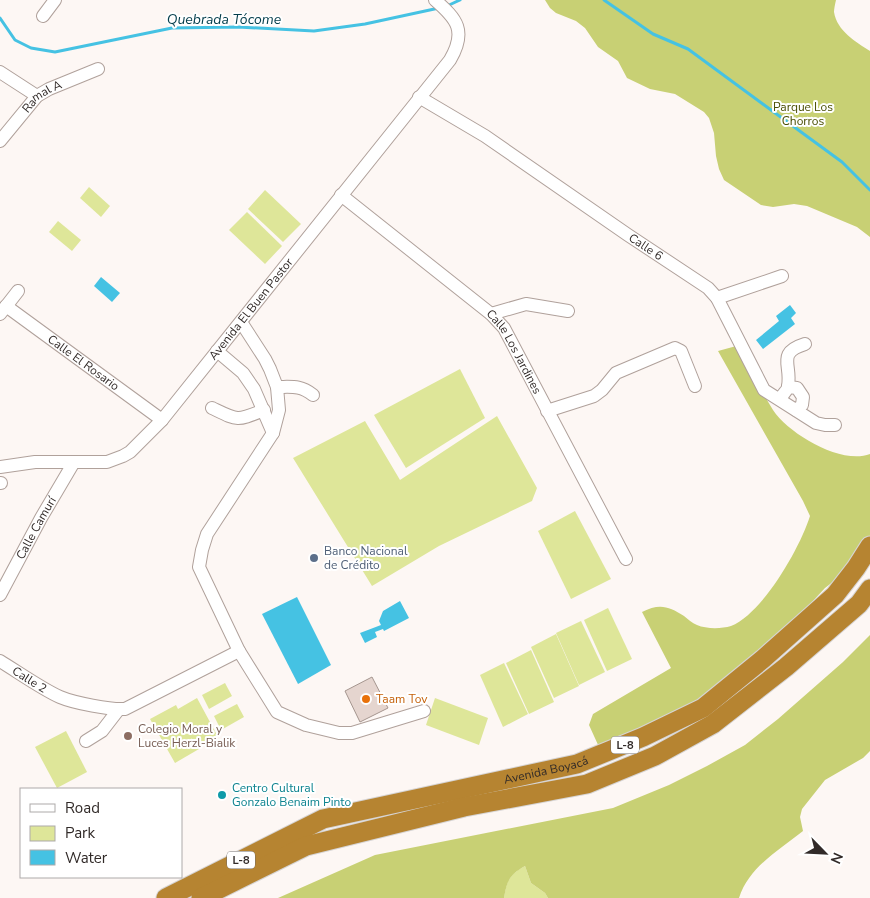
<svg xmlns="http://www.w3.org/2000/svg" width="870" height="898" viewBox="0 0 870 898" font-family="'Nunito Sans',sans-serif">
<rect width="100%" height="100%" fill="#fdf7f4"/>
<!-- green -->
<g fill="#dee699">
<path d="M89 187 110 206 101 217 80 198Z"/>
<path d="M265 190 301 224 283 242 248 209Z"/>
<path d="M247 212 282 246 265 264 229 230Z"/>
<path d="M58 221 81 240 72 251 49 232Z"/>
<path d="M460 369 485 418 406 468 374 415Z"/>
<path d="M497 416 537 488 532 501 439 546 372 586 293 458 365 421 400 480Z"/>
<path d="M575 511 611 579 571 599 538 531Z"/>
<path d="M608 608 632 659 607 671 584 620Z"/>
<path d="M581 621 605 672 579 685 556 633Z"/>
<path d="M556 634 579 686 554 698 531 647Z"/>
<path d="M531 650 554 702 529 714 506 663Z"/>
<path d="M504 663 528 714 503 727 480 675Z"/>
<path d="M225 683 232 696 209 709 202 695Z"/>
<path d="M197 698 217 735 198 746 199 749 175 763 150 719 176 705 178 709Z"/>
<path d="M435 698 488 718 479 745 426 725Z"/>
<path d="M237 704 244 717 221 730 214 716Z"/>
<path d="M66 731 87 772 57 788 35 747Z"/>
<path d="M525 866 531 883 545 893 548 898H504C507 880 509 875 525 866Z"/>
</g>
<!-- forest -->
<g fill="#c8d074">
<path d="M545 0H836C835 4 834 9 834 12 837 31 856 42 870 51V237L857 227 807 206 794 204 773 207 761 205 724 180 719 169 716 156 714 133 709 118 704 112 675 94 650 89 627 78 618 61 598 47 585 28 576 21 556 13 550 8Z"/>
<path d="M740 345C751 366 760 390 773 410 789 434 841 465 870 454V553L825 588 811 603 798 632 716 702 599 747 589 725 593 714 671 668 642 612C659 603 669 606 684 616 688 619 692 623 697 625 706 629 721 629 731 626 763 613 800 548 810 516L803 501 718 351Z"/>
<path d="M870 635V751L863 758 825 780 802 809 800 817 803 831C778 851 749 867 739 898H548L545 893 531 883 525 866C509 875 507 881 504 898H278L375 855 613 808 669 785 707 766 745 745 778 719 843 662Z"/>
</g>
<!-- water -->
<g fill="#45c2e3">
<path d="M101 277 120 293 112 302 94 286Z"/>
<path d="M790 305 796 313 791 318 795 324 763 349 756 340 779 321 776 316Z"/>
<path d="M297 597 331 665 298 684 262 614Z"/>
<path d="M400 601 409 618 384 631 383 629 375 632 377 637 365 643 360 633 381 625 379 621 383 611Z"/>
</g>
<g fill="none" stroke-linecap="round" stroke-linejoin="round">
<!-- stream -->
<g stroke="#45c2e3" stroke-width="3">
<path d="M604 0 653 34 688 49 842 162 870 190"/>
<path d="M447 6 460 0"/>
<path d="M0 18 15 40 31 48 55 52 172 28 238 27 314 31 365 24 439 8"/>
</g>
</g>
<!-- building -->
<path fill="#e5d5cf" stroke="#a5968f" d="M372 677 388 708 360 722 345 691Z"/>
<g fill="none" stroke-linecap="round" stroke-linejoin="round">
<defs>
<g id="minor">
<path d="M43 16 55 0"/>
<path d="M0 72 37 96"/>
<path id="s1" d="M419 97 485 136 628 235 708 288 717 298 764 390 816 423 825 425H835"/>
<path id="s2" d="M0 141 37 96 49 89 98 69"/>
<path id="s3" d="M341 195 491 314 504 328 626 559"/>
<path d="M717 298 782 276"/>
<path id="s4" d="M6 306 162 420"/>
<path d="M0 314 18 291"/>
<path d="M491 314 526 304 568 311"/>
<path d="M241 322 265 359 270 369 277 387 279 410 273 433 207 534 202 550 199 567 239 651 277 712 306 725 339 733H352L424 711"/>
<path d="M217 351 243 373 254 389 273 433"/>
<path d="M277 387C292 387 300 385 313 395"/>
<path d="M788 387 797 388 803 397 802 405 796 410"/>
<path d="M780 399C782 395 788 390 788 386 792 365 776 353 805 344"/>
<path d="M212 408C239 421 236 421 264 410"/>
<path d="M547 411 594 396 602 390 616 373 675 348 681 351 695 386"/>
<path id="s5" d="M0 467 35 462H107L123 456 130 452 162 420 450 60C467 31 457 19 435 0"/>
<path d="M0 483H1"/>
<path id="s6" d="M0 595 41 518 74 462"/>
<path id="s7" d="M0 661C18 672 42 689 60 697 74 703 111 710 125 709L239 651"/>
<path d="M86 741 102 731 119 709"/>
</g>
<g id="highway">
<path id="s8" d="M166 898 323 819 577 764 643 737 703 708 763 659 835 595 856 568 870 546"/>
<path d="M201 898 306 846 464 807 587 784 655 756 713 724 786 667 859 604 870 589"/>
</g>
</defs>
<!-- minor casing -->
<use href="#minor" stroke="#b0a19b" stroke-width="14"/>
<!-- highway casing -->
<use href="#highway" stroke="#d6d4d4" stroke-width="21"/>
<!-- minor -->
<use href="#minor" stroke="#fff" stroke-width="12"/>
<!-- highway -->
<use href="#highway" stroke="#b68431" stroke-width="19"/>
</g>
<!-- markers -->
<circle fill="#5c6f8a" stroke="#fff" stroke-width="2" cx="314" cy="558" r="5"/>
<circle fill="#e8710a" stroke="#fff" stroke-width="2" cx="366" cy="699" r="5"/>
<circle fill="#8d6e63" stroke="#fff" stroke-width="2" cx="128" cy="736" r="5"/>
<circle fill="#0f9aa8" stroke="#fff" stroke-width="2" cx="222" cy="795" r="5"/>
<g text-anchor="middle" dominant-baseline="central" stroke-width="4" stroke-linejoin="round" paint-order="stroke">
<!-- shield labels -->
<g fill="#fff" stroke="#6f6a68" stroke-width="1">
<rect x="611" y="736.5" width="28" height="17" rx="4"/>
<rect x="227" y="851.5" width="28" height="17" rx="4"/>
</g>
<g font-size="11" font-weight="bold" fill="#312a28">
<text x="625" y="745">L-8</text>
<text x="241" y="860">L-8</text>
</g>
<!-- street labels -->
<g font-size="12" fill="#312a28" stroke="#fff">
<text stroke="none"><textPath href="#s2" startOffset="62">Ramal A</textPath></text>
<text stroke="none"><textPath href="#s1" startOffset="272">Calle 6</textPath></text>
<text stroke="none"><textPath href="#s5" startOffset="320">Avenida El Buen Pastor</textPath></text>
<text stroke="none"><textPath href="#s3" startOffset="236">Calle Los Jardines</textPath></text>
<text stroke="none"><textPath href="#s4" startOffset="96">Calle El Rosario</textPath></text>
<text stroke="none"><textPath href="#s6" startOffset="76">Calle Camurí</textPath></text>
<text stroke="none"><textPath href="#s7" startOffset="35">Calle 2</textPath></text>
<text stroke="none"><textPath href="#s8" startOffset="404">Avenida Boyacá</textPath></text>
</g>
<!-- park labels -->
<g font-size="12" fill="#494d03" stroke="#fff">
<text x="803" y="107">Parque Los<tspan x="803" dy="14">Chorros</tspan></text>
</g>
<!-- service labels -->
<g font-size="12" fill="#4e5e75" stroke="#fff" text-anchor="start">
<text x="324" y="551">Banco Nacional<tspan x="324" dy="14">de Crédito</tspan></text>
</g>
<!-- food labels -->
<g font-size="12" fill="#c56008" stroke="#fff" text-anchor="start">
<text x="376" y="699">Taam Tov</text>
</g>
<!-- education labels -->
<g font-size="12" fill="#785e54" stroke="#fff" text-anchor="start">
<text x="138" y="729">Colegio Moral y<tspan x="138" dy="14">Luces Herzl-Bialik</tspan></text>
</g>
<!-- culture labels -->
<g font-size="12" fill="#0d838f" stroke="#fff" text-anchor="start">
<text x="232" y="788">Centro Cultural<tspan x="232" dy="14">Gonzalo Benaim Pinto</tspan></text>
</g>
<!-- water labels -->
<g font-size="14" font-style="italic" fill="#033d4b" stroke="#fff">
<text x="224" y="19">Quebrada Tócome</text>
</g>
</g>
<!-- legend -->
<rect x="20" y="788" width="162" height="90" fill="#ffffff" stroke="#adaaa9"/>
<rect x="30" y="804" width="25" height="8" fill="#ffffff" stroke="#adaaa9"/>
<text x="65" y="813" font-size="15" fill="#312a28">Road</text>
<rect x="30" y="826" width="25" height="15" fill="#dee699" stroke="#adaaa9"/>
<text x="65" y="838" font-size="15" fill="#312a28">Park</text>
<rect x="30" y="850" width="25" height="15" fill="#45c2e3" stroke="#adaaa9"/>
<text x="65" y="863" font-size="15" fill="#312a28">Water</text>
<!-- north arrow -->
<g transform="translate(825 853) rotate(114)" stroke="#ffffff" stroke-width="4" paint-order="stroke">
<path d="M0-4L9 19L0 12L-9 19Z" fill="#312a28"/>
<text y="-8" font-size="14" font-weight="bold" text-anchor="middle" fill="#312a28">N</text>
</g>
</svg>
